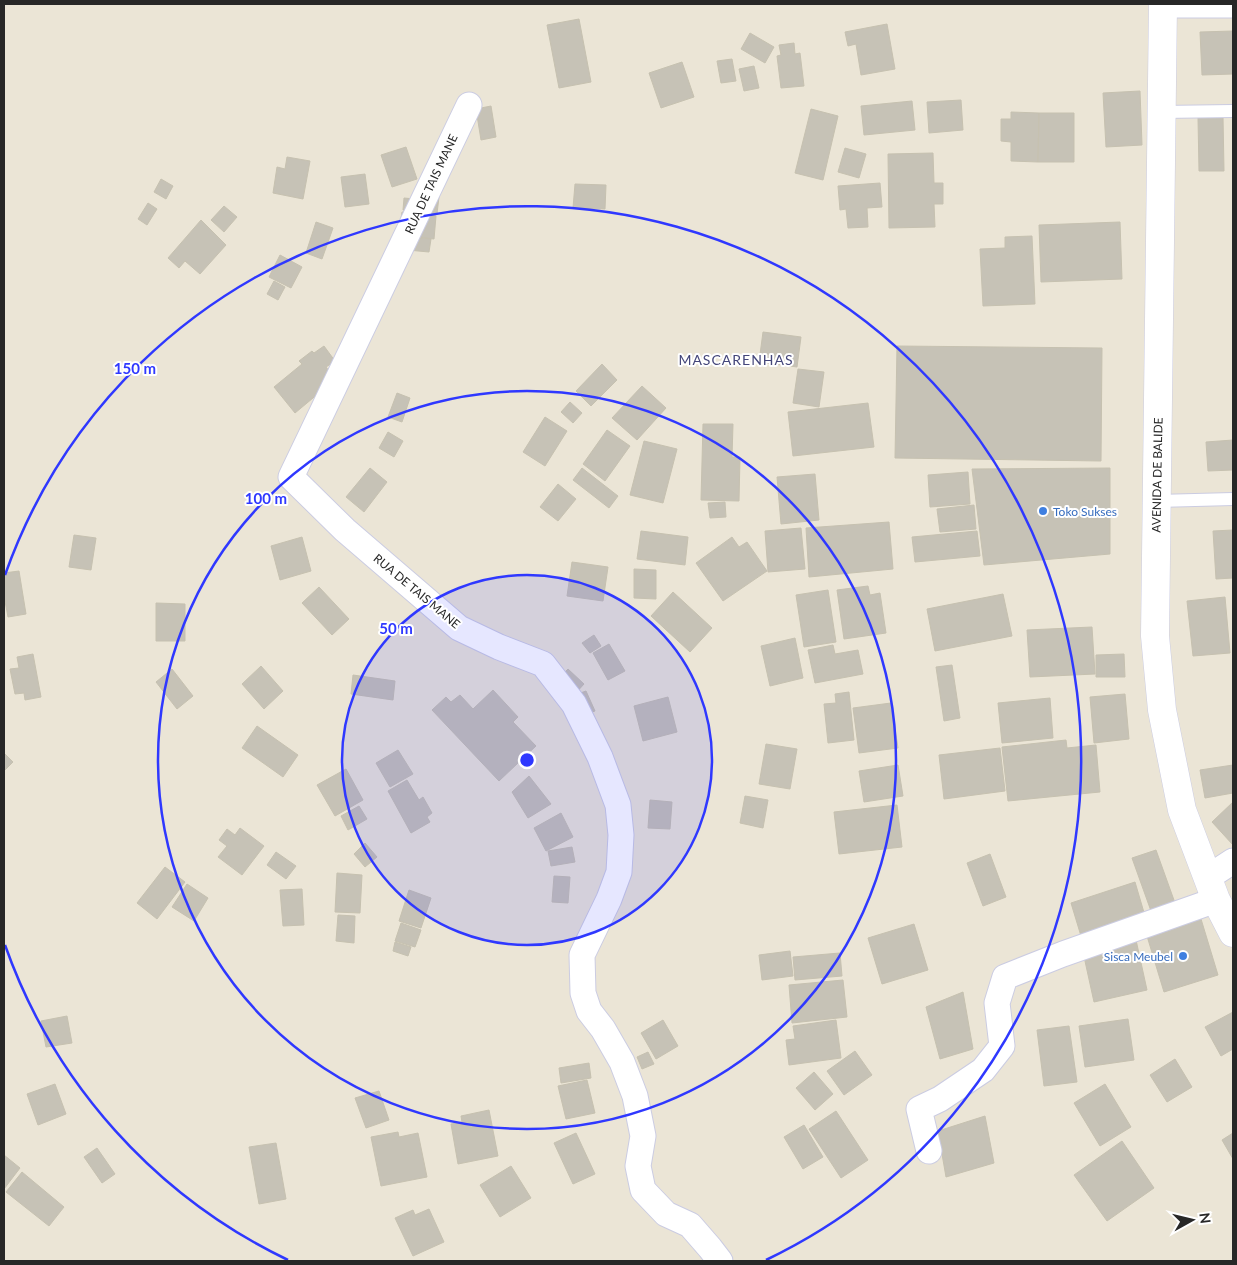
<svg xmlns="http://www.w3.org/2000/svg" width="1237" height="1265" viewBox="0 0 1237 1265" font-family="Lato,sans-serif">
<rect width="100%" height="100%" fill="#ebe5d6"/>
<!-- building -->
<g fill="#c6c2b6" stroke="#c6c1b0">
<path d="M579 19 591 82 559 88 547 25Z"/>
<path d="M887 24 895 69 861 75 856 44 848 46 845 32Z"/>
<path d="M1233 31V74L1202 75 1200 32Z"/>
<path d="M750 33 774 47 765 63 741 49Z"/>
<path d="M794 43 795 54 800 53 804 86 781 88 777 56 781 55 779 45Z"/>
<path d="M732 59 736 81 721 83 717 61Z"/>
<path d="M682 62 694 97 661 108 649 73Z"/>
<path d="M754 66 759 88 744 91 739 69Z"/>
<path d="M1140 91 1142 145 1106 147 1103 93Z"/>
<path d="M961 100 963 130 929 133 927 102Z"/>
<path d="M912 101 915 130 864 135 861 106Z"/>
<path d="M491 106 496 137 481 140 476 109Z"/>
<path d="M811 109 838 116 823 180 795 173Z"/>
<path d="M1011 112 1039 113 1038 162 1011 161V142L1001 141V119H1011Z"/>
<path d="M1039 113H1074V162H1038Z"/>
<path d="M1223 117 1224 171H1199L1198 118Z"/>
<path d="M406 147 417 179 392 187 381 155Z"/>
<path d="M845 148 866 154 859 178 838 172Z"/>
<path d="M933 153 934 183H943V204H934L935 227 889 228 888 154Z"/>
<path d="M287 157 310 161 303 199 273 193 277 167 285 169Z"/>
<path d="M365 174 369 204 345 207 341 177Z"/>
<path d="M161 179 173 186 166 199 154 192Z"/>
<path d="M880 183 882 207 867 208 868 227 848 228 846 209 840 210 838 186Z"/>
<path d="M575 184 606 185 605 209 573 208Z"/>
<path d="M440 188 437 214 403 210 404 198 425 200Z"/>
<path d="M148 203 157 209 147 225 138 219Z"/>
<path d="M224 206 237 217 224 232 211 220Z"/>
<path d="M402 212 436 216 434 239 399 235Z"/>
<path d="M201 220 226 245 200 274 185 261 179 268 168 258Z"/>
<path d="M316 222 333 228 322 259 306 253Z"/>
<path d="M1120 222 1122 279 1041 282 1039 225Z"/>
<path d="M398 235 431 239 429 252 397 249Z"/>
<path d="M1032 236 1035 304 983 306 980 249 1005 248V237Z"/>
<path d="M280 255 302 267 291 288 269 277Z"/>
<path d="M274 281 285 287 278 300 267 294Z"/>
<path d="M763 332 801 337 797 367 759 362Z"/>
<path d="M324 346 335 361 326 367 333 376 325 388 295 413 274 387 302 364 299 361 312 351 314 353Z"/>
<path d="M897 346 1102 348 1101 461 895 458Z"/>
<path d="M602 364 617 380 591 406 576 391Z"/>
<path d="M798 369 824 372 819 407 793 403Z"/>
<path d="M642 386 666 408 637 440 612 418Z"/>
<path d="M397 393 410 398 402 422 388 417Z"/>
<path d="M570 402 582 413 573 423 561 412Z"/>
<path d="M868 403 874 447 793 456 788 412Z"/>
<path d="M545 417 567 431 545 466 523 452Z"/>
<path d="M703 424H733L732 457H740L739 501 701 500Z"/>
<path d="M607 430 630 446 605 481 583 464Z"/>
<path d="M388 432 403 441 394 457 379 448Z"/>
<path d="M1233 440V470L1208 471 1206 442Z"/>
<path d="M644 441 677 449 663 503 630 495Z"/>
<path d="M370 468 387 482 364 512 346 497Z"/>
<path d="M582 468 618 496 609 508 573 480Z"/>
<path d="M1110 468V554L984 565 972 469Z"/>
<path d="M968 472 970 504 930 507 928 475Z"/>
<path d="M815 474 819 520 781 524 777 477Z"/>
<path d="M558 484 576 499 558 521 540 507Z"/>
<path d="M725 502 726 517 710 518 708 503Z"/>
<path d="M974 505 976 529 940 532 937 509Z"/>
<path d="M889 522 893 569 809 577 806 528Z"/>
<path d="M801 528 805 569 768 572 765 531Z"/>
<path d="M1233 530V578L1216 579 1213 531Z"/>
<path d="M641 531 688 537 685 565 637 559Z"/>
<path d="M977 531 980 556 915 562 912 537Z"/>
<path d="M74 535 96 538 91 570 69 567Z"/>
<path d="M302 537 311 571 280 580 271 546Z"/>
<path d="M732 537 739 547 747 542 767 571 723 601 696 563Z"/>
<path d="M572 562 608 567 603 601 567 596Z"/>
<path d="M634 569 656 570V599L634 598Z"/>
<path d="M19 571 26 614 8 617 4 596V573Z"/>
<path d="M868 586 870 595 880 593 886 633 844 639 837 590Z"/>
<path d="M319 587 349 619 332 635 302 603Z"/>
<path d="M828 590 836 642 804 647 796 595Z"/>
<path d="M673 592 712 628 690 652 651 616Z"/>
<path d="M1003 594 1012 636 935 651 927 609Z"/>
<path d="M1225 597 1230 653 1193 656 1187 601Z"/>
<path d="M156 603 185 604V641H156Z"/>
<path d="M1092 627 1095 674 1030 677 1027 630Z"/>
<path d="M594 635 601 646 590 653 582 643Z"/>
<path d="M795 638 803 678 770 686 761 646Z"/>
<path d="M609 644 625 671 608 680 593 653Z"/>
<path d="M833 645 835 654 858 650 863 674 815 683 808 650Z"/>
<path d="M33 654 41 697 25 700 24 693 15 694 10 669 19 668 17 657Z"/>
<path d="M1124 654 1125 677H1096V655Z"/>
<path d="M952 665 960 718 944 721 936 667Z"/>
<path d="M261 666 283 691 264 709 242 684Z"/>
<path d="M172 669 193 696 177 709 156 682Z"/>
<path d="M568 669 584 684 574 695 558 679Z"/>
<path d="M353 675 395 681 393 700 351 694Z"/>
<path d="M493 690 518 717 513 722 536 746 499 781 432 710 446 697 451 702 460 695 473 709Z"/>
<path d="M586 691 595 711 583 715 575 695Z"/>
<path d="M849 692 854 740 828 743 824 704 836 703 835 694Z"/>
<path d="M1125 694 1129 739 1094 743 1090 697Z"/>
<path d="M668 697 677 732 643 741 634 706Z"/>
<path d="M1050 698 1053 738 1002 743 998 703Z"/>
<path d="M891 703 898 748 859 753 853 708Z"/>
<path d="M257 726 298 755 283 777 242 748Z"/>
<path d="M1066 740 1067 748 1096 745 1100 792 1008 801 1002 747Z"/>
<path d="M766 744 797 749 790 789 759 784Z"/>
<path d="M1000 748 1005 791 944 799 939 755Z"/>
<path d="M398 750 413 774 390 787 376 763Z"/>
<path d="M4 753 13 762 4 771Z"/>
<path d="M898 765 903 796 864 802 859 771Z"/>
<path d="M1233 765V793L1205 798 1200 770Z"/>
<path d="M346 769 363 800 335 816 317 785Z"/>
<path d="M529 776 551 804 528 818 512 792Z"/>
<path d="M407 780 419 800 423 797 432 813 427 817 430 822 411 833 388 791Z"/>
<path d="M745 796 768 800 763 828 740 823Z"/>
<path d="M650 800 672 802 670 829 648 828Z"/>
<path d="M1233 802V845L1212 822Z"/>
<path d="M897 805 902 847 839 854 834 812Z"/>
<path d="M359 806 367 819 348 830 341 816Z"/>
<path d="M561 813 573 837 546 851 534 828Z"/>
<path d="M240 828 264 846 242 875 218 857 227 846 219 840 227 829 235 835Z"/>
<path d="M365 843 377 857 365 867 354 854Z"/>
<path d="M572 847 575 862 551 866 548 851Z"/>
<path d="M1156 850 1175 903 1151 911 1132 858Z"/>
<path d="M276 852 296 866 286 879 267 865Z"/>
<path d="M990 854 1006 897 983 906 967 863Z"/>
<path d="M165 867 185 882 157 919 137 903Z"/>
<path d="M337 873 362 875 360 913 335 912Z"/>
<path d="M554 876 570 877 568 903 552 902Z"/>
<path d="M1135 882 1145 916 1081 936 1071 903Z"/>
<path d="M187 884 208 898 194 921 172 907Z"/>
<path d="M302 889 304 925 283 926 280 890Z"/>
<path d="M409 890 431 898 421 928 399 921Z"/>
<path d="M338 915 355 916 354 943 336 941Z"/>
<path d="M1201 919 1218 975 1164 992 1147 936Z"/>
<path d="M401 923 421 930 415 947 395 941Z"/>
<path d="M914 924 928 970 882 984 868 938Z"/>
<path d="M1136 940 1147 990 1094 1002 1083 952Z"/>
<path d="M395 942 411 947 408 956 393 951Z"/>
<path d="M790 951 793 976 762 980 759 955Z"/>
<path d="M840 953 842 976 795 980 793 957Z"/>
<path d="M843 980 847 1017 792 1023 789 985Z"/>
<path d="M963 992 973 1049 940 1059 926 1007Z"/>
<path d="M1233 1012V1049L1221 1056 1205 1027Z"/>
<path d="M67 1016 72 1043 46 1047 41 1021Z"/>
<path d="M1128 1019 1134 1060 1085 1067 1079 1026Z"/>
<path d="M663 1020 678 1046 656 1059 641 1033Z"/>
<path d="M836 1020 841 1058 789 1065 786 1040 795 1039 793 1026Z"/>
<path d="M1069 1026 1077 1082 1044 1086 1037 1030Z"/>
<path d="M855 1051 872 1075 844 1095 827 1071Z"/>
<path d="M648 1052 654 1064 642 1069 637 1057Z"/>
<path d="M1175 1059 1192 1087 1167 1102 1150 1075Z"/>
<path d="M589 1063 591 1078 561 1083 559 1068Z"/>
<path d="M814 1072 833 1094 815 1110 796 1088Z"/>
<path d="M587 1080 595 1113 566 1119 558 1086Z"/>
<path d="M55 1084 66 1114 38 1125 27 1094Z"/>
<path d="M1105 1084 1131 1127 1100 1146 1074 1103Z"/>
<path d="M379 1091 389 1120 366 1128 355 1098Z"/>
<path d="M489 1110 498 1156 458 1164 451 1124 462 1122 461 1116Z"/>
<path d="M836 1111 868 1160 841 1178 809 1129Z"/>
<path d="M985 1116 994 1163 946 1177 938 1131Z"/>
<path d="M804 1125 823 1157 803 1169 784 1137Z"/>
<path d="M398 1132 399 1137 418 1133 427 1177 381 1186 371 1137Z"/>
<path d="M576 1133 595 1174 573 1184 554 1143Z"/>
<path d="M1233 1133V1159L1222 1140Z"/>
<path d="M1122 1141 1154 1188 1107 1221 1074 1175Z"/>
<path d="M276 1143 286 1199 259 1204 249 1147Z"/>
<path d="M97 1148 115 1174 102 1183 84 1157Z"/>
<path d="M4 1155 20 1168 4 1189Z"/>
<path d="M511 1166 531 1198 500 1217 480 1185Z"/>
<path d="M22 1172 64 1207 49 1226 6 1192Z"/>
<path d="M429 1209 444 1242 413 1256 395 1218 413 1210 415 1215Z"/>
</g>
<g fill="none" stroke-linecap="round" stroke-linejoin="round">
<defs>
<g id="service">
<path d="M1161 112 1233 111"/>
<path d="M1157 501 1233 499"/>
</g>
<g id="minor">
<path d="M1163 5H1233"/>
<path d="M469 105 291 477 345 530 459 628 499 647 543 664 574 704 600 757 618 805 621 835 619 872 609 899 582 955 583 993 589 1011 603 1029 622 1062 635 1096 643 1136 638 1166 643 1190 666 1214 690 1225 710 1248 720 1261"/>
<path d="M1207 878 1233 861"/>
<path d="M929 1151 919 1109 940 1099 983 1070 1002 1046 997 1003 1005 977 1063 954 1216 900"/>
</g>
<path id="secondary" d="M1163 4 1155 636 1162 710 1182 810 1216 900 1233 933"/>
</defs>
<!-- service casing -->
<use href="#service" stroke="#cbcce2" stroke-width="14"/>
<!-- minor casing -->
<use href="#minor" stroke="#cbcce2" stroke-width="27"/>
<!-- secondary casing -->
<use href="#secondary" stroke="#cbcce2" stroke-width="29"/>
<!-- service -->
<use href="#service" stroke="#fff" stroke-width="12"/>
<!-- minor -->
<use href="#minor" stroke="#fff" stroke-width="25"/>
<!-- secondary -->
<use href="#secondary" stroke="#fff" stroke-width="28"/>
</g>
<!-- distance rings -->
<circle cx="527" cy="760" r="185" fill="#2f38ff" fill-opacity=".12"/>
<g fill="none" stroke="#2f38ff" stroke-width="2.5">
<circle cx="527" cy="760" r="185"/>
<circle cx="527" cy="760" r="369"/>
<path d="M288 1260A554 554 0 0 1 5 945M5 575A554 554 0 1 1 766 1260"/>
</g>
<!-- markers -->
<g fill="#3f7fe0" stroke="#fff" stroke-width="2">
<circle cx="1043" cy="511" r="5"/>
<circle cx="1183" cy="956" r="5"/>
</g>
<g text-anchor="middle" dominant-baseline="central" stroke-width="4" stroke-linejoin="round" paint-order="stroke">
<!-- street labels -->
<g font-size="12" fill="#272727" stroke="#fff">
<text transform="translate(431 184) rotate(-65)">RUA DE TAIS MANE</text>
<text transform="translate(1157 475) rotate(-89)">AVENIDA DE BALIDE</text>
<text transform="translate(417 591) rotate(40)">RUA DE TAIS MANE</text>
</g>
<!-- shop labels -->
<g font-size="12" fill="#366cbe" stroke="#fff" text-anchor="start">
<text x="1053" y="511">Toko Sukses</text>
<text x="1173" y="956" text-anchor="end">Sisca Meubel</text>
</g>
<!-- neighbourhood labels -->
<g font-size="14" letter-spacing="1" fill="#44467a" stroke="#fff">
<text x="736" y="359">MASCARENHAS</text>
</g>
</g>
<circle cx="527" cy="760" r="8" fill="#2f38ff" stroke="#fff" stroke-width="2.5"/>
<g font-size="15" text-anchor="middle" font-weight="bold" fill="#2f38ff" stroke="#fff" stroke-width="4" stroke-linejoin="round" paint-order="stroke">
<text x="135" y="374">150 m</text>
<text x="266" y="504">100 m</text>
<text x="396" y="634">50 m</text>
</g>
<!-- border -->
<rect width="1237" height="1265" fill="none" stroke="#272727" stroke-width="10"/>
<!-- north arrow -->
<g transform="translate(1192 1220) rotate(82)" stroke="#ffffff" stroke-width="4" paint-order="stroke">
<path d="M0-4L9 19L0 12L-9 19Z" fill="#272727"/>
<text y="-8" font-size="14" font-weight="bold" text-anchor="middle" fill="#272727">N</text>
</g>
</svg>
